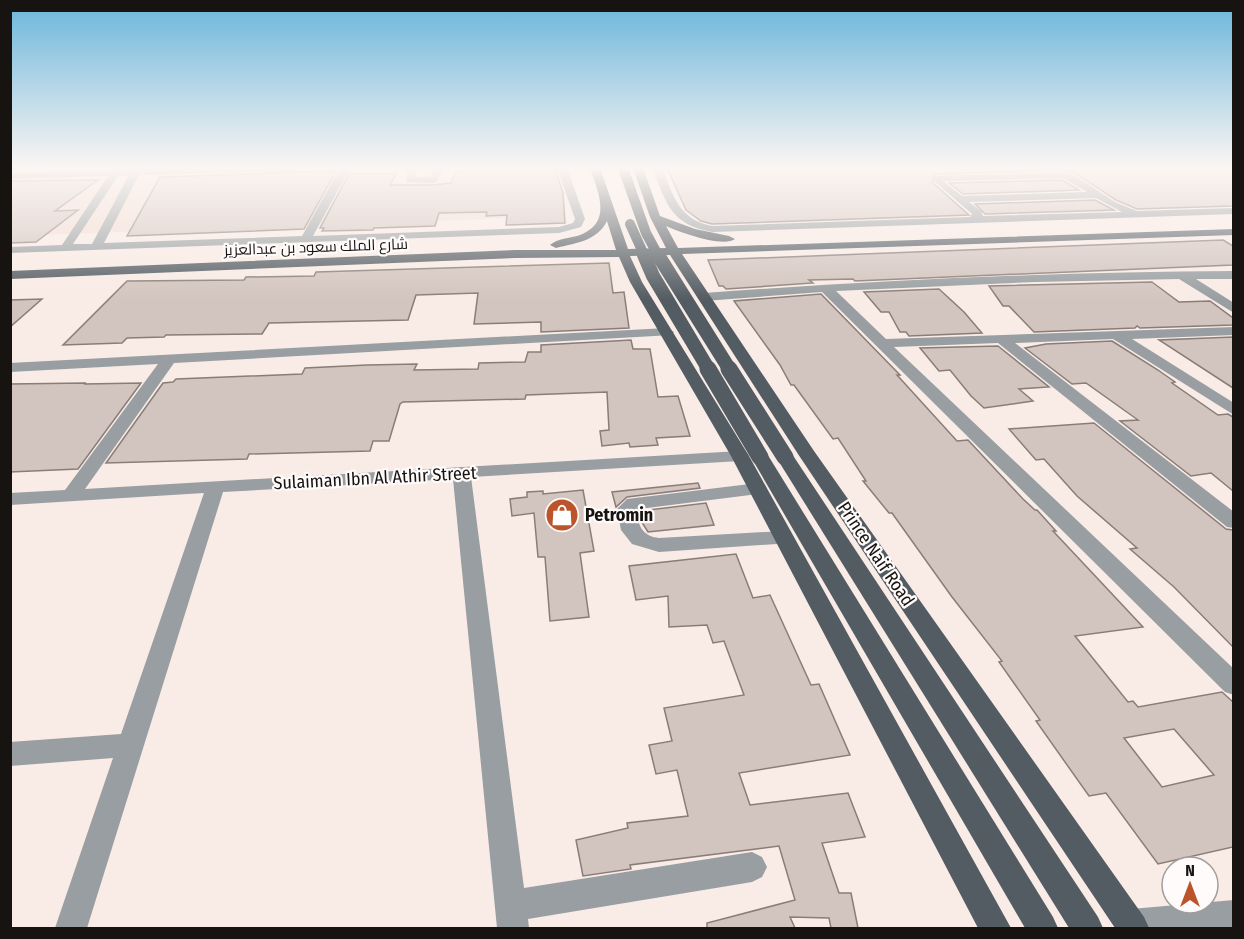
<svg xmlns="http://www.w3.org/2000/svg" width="1244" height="939" viewBox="0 0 1244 939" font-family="'Fira Sans Condensed',Cairo,sans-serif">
<rect width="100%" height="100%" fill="#f9ebe5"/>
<!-- built -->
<path fill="#f2dcd2" d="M10 168H538L546 217 11 236Z"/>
<!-- building -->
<g fill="#d2c4be" stroke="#897d77" stroke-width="1.5" fill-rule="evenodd">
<path d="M524 168H555L563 193 565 223 506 225 507 215 486 216 487 212 439 213 435 226 374 228 373 230 322 231 324 228H320L349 174H396L390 185H433L451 183 456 171Z"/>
<path d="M667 168H1233V206L1137 209 1116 200 1075 173 1063 170 936 174 932 182 969 215 712 224 701 221 686 210Z"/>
<path d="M336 171 304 229 127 236 160 177Z"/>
<path d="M98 180 55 211 78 210 36 242 10 243V181Z"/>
<path d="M1062 180 1079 190 963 194 949 183Z"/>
<path d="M1095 200 1114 210 985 214 975 204Z"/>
<path d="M1223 240 1233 246V265L855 281 853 279 809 280 813 283 726 289 723 286H719L708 260Z"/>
<path d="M609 263 613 293 624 292 629 328 541 332V322L474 324 478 293 416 295 408 320 269 323 262 334 166 335 164 337 127 338 122 343 63 345 127 281 244 280 246 277 314 276 316 272Z"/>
<path d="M1152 282 1179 302 1210 301 1233 318V325L1140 328 1137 326 1135 328 1034 332 1009 306H1003L989 286Z"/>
<path d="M939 289 964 312 982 333 909 336 906 332H900L889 312H881L864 292Z"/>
<path d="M821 294 900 375H897L957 441 968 440 1023 499 1035 510H1037L1056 531H1053L1143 627 1075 636 1128 702 1133 701 1138 707 1222 692 1233 702V847L1158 864 1106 793 1089 796 1036 721 1040 720 999 662 1002 661 952 597 892 513H889L863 481H866L838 438 833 439 794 385H791L780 365 734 301ZM1174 729 1214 775 1162 787 1124 738Z"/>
<path d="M42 299 10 327V300Z"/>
<path d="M1233 337V388L1159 340Z"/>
<path d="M631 340 633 349H650L658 397 678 396 690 436 656 438 658 445 630 447 629 443 602 446 600 431 609 430 607 392 526 395 525 399 403 402 400 404 389 441H373L370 451 249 454 247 459 106 463 163 383 173 382 176 379 302 374 305 368 367 365 417 364 414 370 478 369 479 363 525 362 528 352H541V345Z"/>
<path d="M1112 341 1158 370 1175 382 1172 383 1218 415 1228 414 1233 417V491L1211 473 1191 476 1120 421 1138 420 1086 383 1072 384 1025 348 1046 344Z"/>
<path d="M998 346 1049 387 1019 389 1033 401 984 408 971 396 950 370 939 371 920 348Z"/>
<path d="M86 383 84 384 141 383 78 469 10 472V384Z"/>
<path d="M1094 423 1226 529 1233 530V647L1174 587 1130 549 1137 548 1077 496 1044 459 1036 460 1009 429Z"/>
<path d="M698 483 700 488 627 497 616 507 612 492Z"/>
<path d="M583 490 594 551 580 553 589 617 550 621 545 557H538L534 513 512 516 510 499 527 497V492L543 491V494Z"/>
<path d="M706 503 714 525 648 532 641 521 640 511Z"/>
<path d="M736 554 753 598 770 595 811 685 819 684 850 755 739 773 750 805 848 793 865 837 822 843 839 893H851L858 928H831L829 918 790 917 795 928H707V923L795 900 779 846 630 865 631 869 583 876 576 840 628 828 627 823 688 816 677 770 656 774 649 745 672 741 664 708 744 695 724 641 713 643 707 625 669 627 668 596 636 600 629 566Z"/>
</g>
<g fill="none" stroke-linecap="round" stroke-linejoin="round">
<!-- minor -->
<g fill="#989ea1" fill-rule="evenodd">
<path d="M113 168H123L121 170 133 168H299L294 171 139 175 104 243 302 236 340 168H350L313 236 559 227 573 223 575 219 557 168H567L585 219 581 227 559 233 10 253V247L62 245 108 176 10 179V173L112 170ZM129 175 92 244H73L118 176Z"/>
<path d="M407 168H417L415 177H430L434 168H444L436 182 433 183 407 182Z"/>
<path d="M652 168H662C674 196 678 219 712 226L970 217 972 214 933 180 936 176 1063 172 1074 175 1115 202 1137 211 1234 208V214L712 232C670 224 667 204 652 168ZM1063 178 1087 192 962 196 943 181ZM1096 198 1122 212 983 216 981 211 969 202Z"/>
<path d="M1234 271V279H1196L1234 303V313L1179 279 1035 282 836 291 886 339 1234 327V335L1132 339 1234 403V415L1113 339 1015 343 1234 512V528L1227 527 998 343 894 347 1234 669V695L1225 692 822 292 704 301 698 297 704 293C880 280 1057 272 1234 271Z"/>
<path d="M667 328 674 332 672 335 174 363 85 489 740 451 746 452 749 456 746 460 740 461 471 477 524 888 752 852 762 857 767 867 762 877 752 882 528 919 529 928H497L453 479 223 492 87 928H55L113 758 10 766V742L121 734 204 493 10 505V493L65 490 158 364 10 372V363Z"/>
<path d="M758 483 765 485 767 489 765 493 639 509 637 511C638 527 643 536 659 538L784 531 791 533 794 538 791 543 659 552 632 544 621 530 617 509 627 499Z"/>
<path d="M1234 900V928H1117L1115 925 1120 914 1131 909Z"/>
</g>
<!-- major -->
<g fill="#535c62" fill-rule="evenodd">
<path d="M590 168H600L628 249 666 248 650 217 633 168H643L660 216 695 229 729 236 735 239C723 248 679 232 666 226L678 248 1234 229V235L682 254 814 451 1144 917 1149 928H1115L798 454 670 255 630 256 642 282 749 456 1011 928H978L731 456 630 282 619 257 515 258 10 279V271L515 250H616L607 221C597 241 576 243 556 248L550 245C557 239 568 238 577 236 613 224 599 194 590 168Z"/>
<path d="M760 452 766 453 769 457 1053 917 1058 928H1025L751 457 754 453Z"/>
<path d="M785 452 791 453 794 457 1098 917 1103 928H1069L776 457 779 453Z"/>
</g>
<!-- major-bridge-far2 -->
<g stroke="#535c62" stroke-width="10">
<path d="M623 168 646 233 659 257"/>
<path d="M630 224 645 257"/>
</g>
<!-- major-bridge-far1 -->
<g stroke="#535c62" stroke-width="14">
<path d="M644 255 653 276 709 370"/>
<path d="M658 255 730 370"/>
</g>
<!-- major-bridge -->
<g stroke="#535c62" stroke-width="17">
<path d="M708 369 760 457"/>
<path d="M729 369 785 457"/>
</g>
</g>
<!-- sky -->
<linearGradient id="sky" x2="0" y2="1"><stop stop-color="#69b5db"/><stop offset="0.56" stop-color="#fcf6f3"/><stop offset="1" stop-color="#fcf6f3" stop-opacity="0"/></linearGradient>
<rect width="1244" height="300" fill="url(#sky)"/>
<!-- icons -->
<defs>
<symbol id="shop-disc" viewBox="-11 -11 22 22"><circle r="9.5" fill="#bb542a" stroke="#fefbfa"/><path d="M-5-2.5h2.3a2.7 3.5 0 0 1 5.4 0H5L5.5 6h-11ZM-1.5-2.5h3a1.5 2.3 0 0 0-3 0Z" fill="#fff"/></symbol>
</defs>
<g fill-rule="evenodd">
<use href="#shop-disc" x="543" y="496" width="38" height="38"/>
</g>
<g text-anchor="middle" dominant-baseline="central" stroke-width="4.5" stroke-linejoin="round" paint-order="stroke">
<!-- far-street labels -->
<g font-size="15" fill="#171311" stroke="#fefbfa">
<text transform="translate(316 247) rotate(-2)">شارع الملك سعود بن عبدالعزيز</text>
</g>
<!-- street labels -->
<g font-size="18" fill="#171311" stroke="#fefbfa">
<text transform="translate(375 478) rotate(-3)">Sulaiman Ibn Al Athir Street</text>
<text transform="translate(876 554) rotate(56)">Prince Naif Road</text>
</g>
<!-- poi labels -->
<g font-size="18" font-weight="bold" fill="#171311" stroke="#fefbfa" text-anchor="start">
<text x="585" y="515">Petromin</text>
</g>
</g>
<!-- border -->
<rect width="1244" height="939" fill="none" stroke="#171311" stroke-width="24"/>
<!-- north arrow -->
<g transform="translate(1190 885)"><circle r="28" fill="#fefbfa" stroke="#a29e9d" stroke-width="1.5"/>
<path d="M0-4.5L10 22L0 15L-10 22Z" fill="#bb542a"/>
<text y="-9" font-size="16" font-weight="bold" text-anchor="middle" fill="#171311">N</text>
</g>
</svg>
